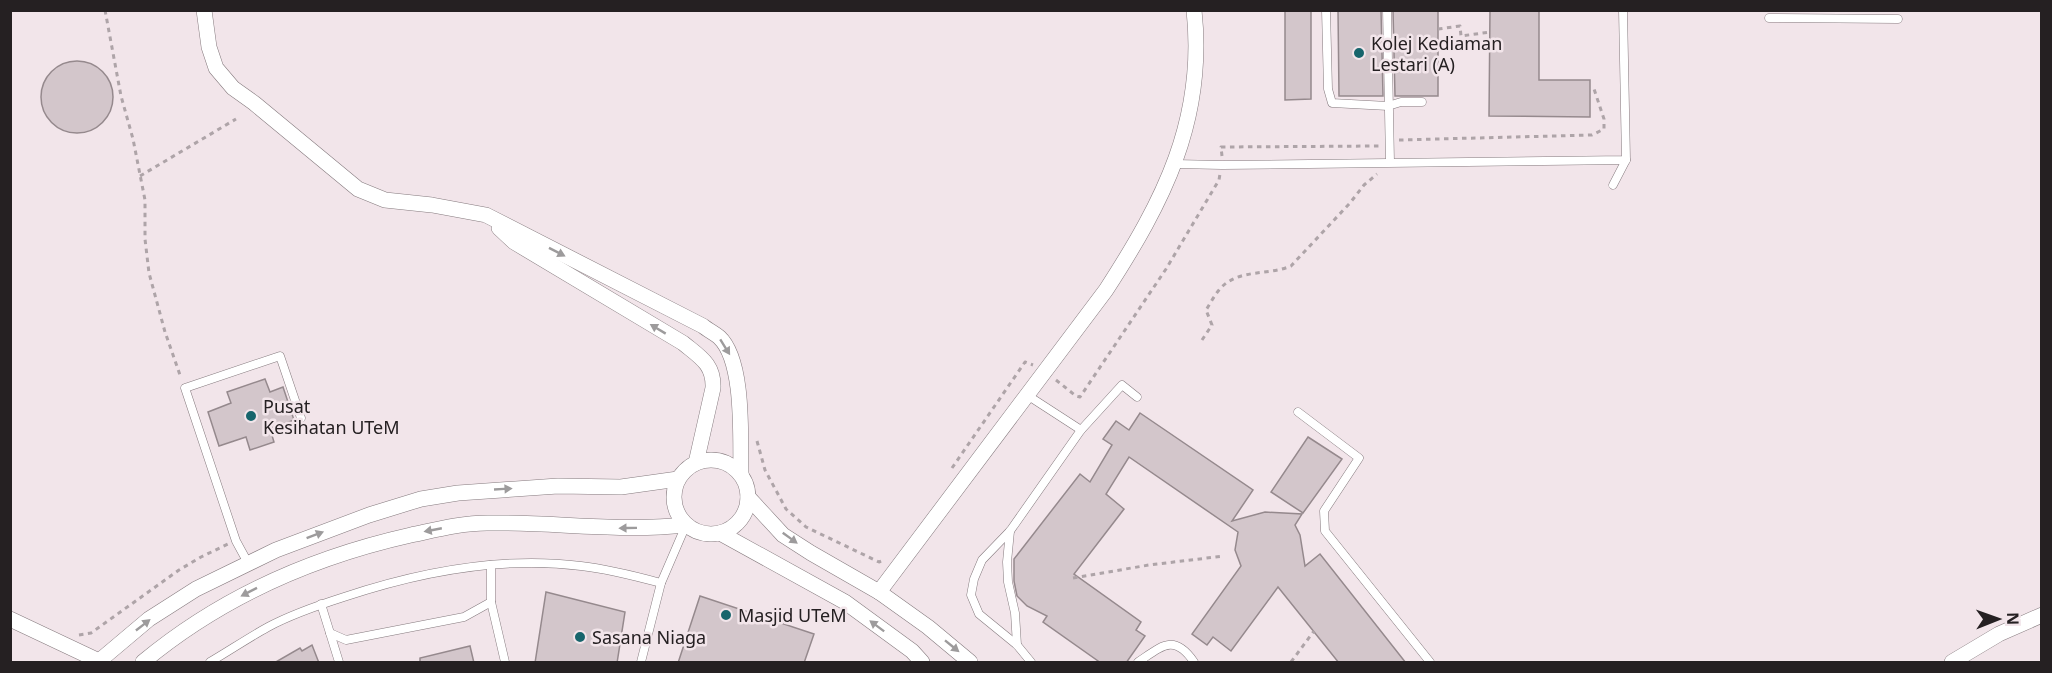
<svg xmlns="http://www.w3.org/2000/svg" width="2052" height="673" viewBox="0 0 2052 673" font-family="'Noto Sans',sans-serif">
<rect width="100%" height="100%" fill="#f2e5ea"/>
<!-- building -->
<g fill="#d3c6cb" stroke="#95898d" stroke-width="1.5">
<path d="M1285 10H1311V99L1285 100Z"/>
<path d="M1338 10H1381L1383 96H1339Z"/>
<path d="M1393 10H1438V96H1395Z"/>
<path d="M1490 10H1539V80H1590V117L1489 116Z"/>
<circle cx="77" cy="97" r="36"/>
<path d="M265 379 270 392 283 387 294 420 270 429 274 442 250 450 246 437 219 446 208 412 231 403 227 392Z"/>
<path d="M1140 413 1253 490 1232 521 1265 512 1302 514 1295 525 1300 535 1305 566 1320 554 1406 663H1339L1278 587 1231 651 1213 637 1207 645 1192 634 1241 566 1235 550 1238 532 1129 457 1106 494 1124 509 1074 574 1141 622 1136 630 1145 636 1126 663H1101L1043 622 1047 616 1027 606 1017 596 1014 581V559L1080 474 1090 482 1112 445 1103 439 1116 421 1129 430Z"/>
<path d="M1308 437 1342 459 1303 513 1271 492Z"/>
<path d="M546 592 625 612 617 663H535Z"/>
<path d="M700 596 814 634 804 663H678Z"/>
<path d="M312 645 319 663H274L300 648 302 651Z"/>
<path d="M470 646 474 663H420V658Z"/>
</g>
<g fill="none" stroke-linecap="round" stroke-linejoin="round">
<defs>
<g id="service">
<path d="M1326 10 1328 89 1332 103 1388 106 1401 102H1422"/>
<path d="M1387 10 1390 162"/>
<path d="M1769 18 1898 19"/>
<path d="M1175 164 1222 165 1626 160 1623 10"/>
<path d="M1613 185 1626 160"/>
<path d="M1027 395 1081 430"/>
<path d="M1298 412 1359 458 1324 511 1325 531 1430 662"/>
<path d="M1010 531 1007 562 1008 582 1015 613 1017 645"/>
<path d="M248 563 236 541 185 388 280 356 301 418"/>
<path d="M491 602 505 662"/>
<path d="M321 604 330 633 346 640 464 617 491 602V565"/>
<path d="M330 633 339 662"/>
<path d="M210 662C229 651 248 638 268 627 292 614 319 605 344 597 419 572 502 556 581 566 608 569 635 576 661 583"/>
<path d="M641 662 661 583 686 525"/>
<path d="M1031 662 1017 645 979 614 971 595 974 579 982 560 1010 531 1081 430 1122 385 1137 397"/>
<path d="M1138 662C1162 646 1174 633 1194 662"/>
</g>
<g id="minor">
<path d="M204 10 209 47 216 68 233 88 254 103 358 189 385 200 432 205 486 215 703 326C708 330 714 333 719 337 745 361 740 439 741 474"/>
<path d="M499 228 514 242 683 343C700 357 714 364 713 388L696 463"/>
<circle cx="711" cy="497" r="37"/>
<path d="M748 497 783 535 811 553 879 592 928 627 970 662"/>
<path d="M720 533 845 602 912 651 922 662"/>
<path d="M879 592 1106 290C1163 202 1206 120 1194 10"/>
<path d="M10 619 99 661"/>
<path d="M98 662 149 619 196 589 276 550 369 515 421 499 458 493 558 486 621 487 678 479"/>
<path d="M143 662C220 598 313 557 411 535 435 530 461 523 487 523 554 522 618 532 686 525"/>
<path d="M1952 662 1999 634 2042 615"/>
</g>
</defs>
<!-- service casing -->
<use href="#service" stroke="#857a7e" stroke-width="9"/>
<!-- minor casing -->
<use href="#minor" stroke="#857a7e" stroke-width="16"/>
<!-- path -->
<g stroke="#aea4a8" stroke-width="3" stroke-dasharray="4.5 4.5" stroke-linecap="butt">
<path d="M105 10 121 96 133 139 145 200V239L149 273 165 332 181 378"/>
<path d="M1438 29 1460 26 1461 36 1490 32"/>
<path d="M1399 140 1592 135 1604 129V119L1594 89"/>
<path d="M1222 156 1221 147 1380 146"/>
<path d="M140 176 236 119"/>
<path d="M1202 340 1212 325 1206 310C1210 304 1214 296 1219 290 1237 268 1268 276 1291 266L1350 203 1364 185 1377 174"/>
<path d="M1056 380 1076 396 1080 397 1166 269 1219 180 1220 174"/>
<path d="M757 441 765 470 786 509 806 527 879 562 884 560"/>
<path d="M952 468 1025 362 1033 365"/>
<path d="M1073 578 1149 565 1224 556"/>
<path d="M79 635 91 633 179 570 201 557 228 544"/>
<path d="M1291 662 1314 631"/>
</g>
<!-- service -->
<use href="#service" stroke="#fff" stroke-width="8"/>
<!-- minor -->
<use href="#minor" stroke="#fff" stroke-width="15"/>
</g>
<!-- one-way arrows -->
<defs><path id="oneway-solid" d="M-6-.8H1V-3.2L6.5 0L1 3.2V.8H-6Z" transform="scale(1.5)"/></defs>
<g fill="#9d9b9c">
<use href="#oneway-solid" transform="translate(557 252) rotate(27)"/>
<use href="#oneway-solid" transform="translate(658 329) rotate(-149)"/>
<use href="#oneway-solid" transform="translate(725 347) rotate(58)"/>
<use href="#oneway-solid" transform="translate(503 489) rotate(-3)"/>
<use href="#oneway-solid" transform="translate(628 528) rotate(179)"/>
<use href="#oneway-solid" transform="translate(433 530) rotate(169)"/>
<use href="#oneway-solid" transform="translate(315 535) rotate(-21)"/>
<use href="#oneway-solid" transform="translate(790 538) rotate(36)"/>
<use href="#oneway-solid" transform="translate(249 592) rotate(153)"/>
<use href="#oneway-solid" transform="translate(143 625) rotate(-38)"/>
<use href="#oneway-solid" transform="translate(877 626) rotate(-143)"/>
<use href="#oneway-solid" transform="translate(952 646) rotate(39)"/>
</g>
<!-- markers -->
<g fill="#17656c" stroke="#f2e5ea" stroke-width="2">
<circle cx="1359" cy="53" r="6"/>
<circle cx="251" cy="416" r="6"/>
<circle cx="726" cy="615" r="6"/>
<circle cx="580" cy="637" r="6"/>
</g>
<g text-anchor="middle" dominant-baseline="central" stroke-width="5" stroke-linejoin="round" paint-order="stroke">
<!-- poi labels -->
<g font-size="18" fill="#252022" stroke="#f2e5ea" text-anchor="start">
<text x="1371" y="43">Kolej Kediaman<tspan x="1371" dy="21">Lestari (A)</tspan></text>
<text x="263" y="406">Pusat<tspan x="263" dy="21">Kesihatan UTeM</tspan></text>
<text x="738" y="615">Masjid UTeM</text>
<text x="592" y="637">Sasana Niaga</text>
</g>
</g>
<!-- border -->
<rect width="2052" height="673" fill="none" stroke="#252022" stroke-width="24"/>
<!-- north arrow -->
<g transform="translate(1998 619) rotate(89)" stroke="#f2e5ea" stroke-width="4.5" paint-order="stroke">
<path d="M0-4.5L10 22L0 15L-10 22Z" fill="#252022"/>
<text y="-9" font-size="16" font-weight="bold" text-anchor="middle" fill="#252022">N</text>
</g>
</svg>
